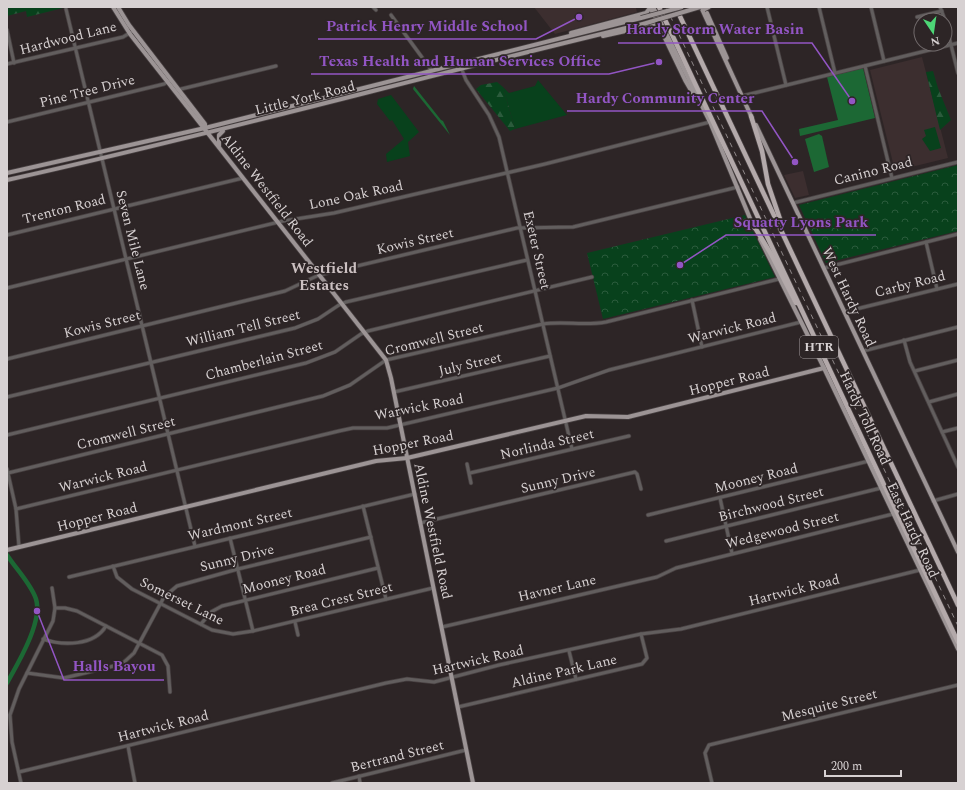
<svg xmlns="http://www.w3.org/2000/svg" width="965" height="790" viewBox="0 0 965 790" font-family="Spectral,serif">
<defs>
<pattern id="forest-firs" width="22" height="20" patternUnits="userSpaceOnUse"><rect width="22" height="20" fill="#08411c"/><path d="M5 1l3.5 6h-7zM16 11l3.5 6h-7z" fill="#2b5b3c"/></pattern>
<pattern id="park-crowns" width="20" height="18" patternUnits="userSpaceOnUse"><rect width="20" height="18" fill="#08411c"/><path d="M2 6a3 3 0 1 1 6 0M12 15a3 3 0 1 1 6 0" fill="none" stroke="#2b5b3c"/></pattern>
</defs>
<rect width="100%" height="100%" fill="#2d2526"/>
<!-- built -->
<g fill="#3c2e2f">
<path d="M534 7H639L636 8 637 12 555 34Z"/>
<path d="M922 57 948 158 895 171 870 70Z"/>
<path d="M803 171 809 195 795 198 784 175Z"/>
</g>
<!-- grass -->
<g fill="#08411c">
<path d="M538 80 567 115 515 129 503 87 509 93 535 86Z"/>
<path d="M391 95 419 132 408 142 410 156 387 162 386 154 404 139 392 120 390 121 377 104 378 99Z"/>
<path d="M935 127 941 148 930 151 922 139 926 136 924 130Z"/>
</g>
<!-- forest -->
<g fill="url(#forest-firs)">
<path d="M7 7H67L27 17 26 11 7 16Z"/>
<path d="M933 71 938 88 951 120 940 130 926 72Z"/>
<path d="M497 82 503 87 515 129 510 131 476 89 481 85Z"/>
</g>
<!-- park -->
<g fill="url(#park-crowns)">
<path d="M958 165V231L826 263 799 205Z"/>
<path d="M745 215 775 277 603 319 587 253Z"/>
</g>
<!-- water -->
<g fill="#1c6834">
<path d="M863 68 875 118 800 136 799 129 838 120 827 77Z"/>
<path d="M414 86 441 120 443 121 450 135 413 89Z"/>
<path d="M819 134 822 136 829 167 814 172 805 139Z"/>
</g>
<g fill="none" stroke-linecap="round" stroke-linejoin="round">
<!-- river -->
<path stroke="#1c6834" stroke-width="4.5" d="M7 555C16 569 31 584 36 599 43 622 18 663 7 683"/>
<defs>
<g id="minor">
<path d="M373 7 376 10"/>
<path d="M767 7 786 85"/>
<path d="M819 7 835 73"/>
<path d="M871 7 884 61"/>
<path d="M940 7 945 20"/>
<path d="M66 9 195 546"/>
<path d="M391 15 432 71"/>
<path d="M917 17 942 11"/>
<path d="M945 21 958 73"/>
<path d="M7 30 14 63"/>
<path d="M7 64 123 37 133 31"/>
<path d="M460 65 466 80 489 115 499 137 572 449"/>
<path d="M865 66 892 178"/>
<path d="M177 90 276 66"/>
<path d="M742 96 958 43"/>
<path d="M7 122 164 84 169 81"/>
<path d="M793 203 958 162"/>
<path d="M7 235 243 178"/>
<path d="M926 242 937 289"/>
<path d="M824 268 958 234"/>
<path d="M7 288 283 221 334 213 545 164 710 122"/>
<path d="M692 300 702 347"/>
<path d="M844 312 958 284"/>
<path d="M904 340 910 362 958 467"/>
<path d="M863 351 958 327"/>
<path d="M7 359 285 291 319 275 517 228 573 227 738 187"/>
<path d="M915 371 958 360"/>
<path d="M394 392 550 356"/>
<path d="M7 397 295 328 318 319 339 305 346 302 527 260"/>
<path d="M929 402 958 394"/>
<path d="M942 432 958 428"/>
<path d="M7 435 306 363 335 352 361 334 368 331 592 277"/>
<path d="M467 464 471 483"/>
<path d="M7 469 16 509 19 547"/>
<path d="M8 473 323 396 350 385 386 360 543 324C564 321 585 326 606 322L779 279"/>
<path d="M470 473 629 436"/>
<path d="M720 498 732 553"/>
<path d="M933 501 958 494"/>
<path d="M363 506 386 599"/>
<path d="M16 509 339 431 353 428H387L558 388 609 370 801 322"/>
<path d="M648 515 869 461"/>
<path d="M420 523 635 472 637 474 641 489"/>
<path d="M230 538 253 631"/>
<path d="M666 541 881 488"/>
<path d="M113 566 117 577 132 589 212 630 233 634 253 631 433 588"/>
<path d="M69 577 415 494"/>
<path d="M55 608H65L77 611 162 655 168 666 170 692"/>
<path d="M295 622 298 635"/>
<path d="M201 624 211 612 222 606 378 568"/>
<path d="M442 627 657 577 676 568 893 514"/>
<path d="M43 639C63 646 94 646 106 626"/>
<path d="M569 651 576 679"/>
<path d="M27 673 64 678 122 664 134 653 164 597 177 586 238 569 371 537"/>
<path d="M458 707 642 664 647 658 641 634"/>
<path d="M128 746 135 783"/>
<path d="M19 772 386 683 407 679 434 682 499 665 641 634 681 629 920 570"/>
<path d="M359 776 360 783"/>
<path d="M21 783 12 742 10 715 19 689 53 621 55 608 52 588"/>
<path d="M332 783 466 750"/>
<path d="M712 783 705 753 709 745 958 685"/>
</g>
<g id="major">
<path d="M113 7 130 34 386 360 391 378 473 783"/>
<path d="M118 7 129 25 205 124V128"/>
<path d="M650 7 685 80 696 99"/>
<path d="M653 7 710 122 754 228"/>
<path d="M701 7 752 118"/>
<path d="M705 9 709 7"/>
<path d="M707 13 727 58"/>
<path d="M571 33 646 13 650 8"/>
<path d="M603 36 657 24"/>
<path d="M756 125 958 552"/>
<path d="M219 146V135L223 131"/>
<path d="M7 173 205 128 641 18"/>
<path d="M7 180C220 133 431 74 643 24"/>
<path d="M760 239 824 368 958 649"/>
<path d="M7 550 376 461 407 458 586 416 628 417 824 368"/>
</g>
<g id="highway">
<path d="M659 7 958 642"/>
<path d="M677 10 958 605"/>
<path d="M751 116 762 151 768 184 782 225"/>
<path d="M754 226 771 254 796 303"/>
</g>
</defs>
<!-- minor casing -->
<use href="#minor" stroke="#484142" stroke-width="4.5"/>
<!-- major casing -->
<use href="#major" stroke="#484142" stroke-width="5.5"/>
<!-- highway casing -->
<use href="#highway" stroke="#484142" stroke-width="6"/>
<!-- minor -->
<use href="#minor" stroke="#625e5e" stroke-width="3"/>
<!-- major -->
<use href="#major" stroke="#9c9495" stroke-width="4"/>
<!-- highway -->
<use href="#highway" stroke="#b3a9aa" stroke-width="4.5"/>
<!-- rail -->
<path stroke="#90898a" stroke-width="1" stroke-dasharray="5 5" stroke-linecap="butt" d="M666 7 958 626"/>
<defs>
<g id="major-bridge">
<path d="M641 18 682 7"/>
<path d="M643 24 700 7"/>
</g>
</defs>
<!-- major-bridge casing -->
<use href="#major-bridge" stroke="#484142" stroke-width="5.5" stroke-linecap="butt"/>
<!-- major-bridge -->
<use href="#major-bridge" stroke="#9c9495" stroke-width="4"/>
</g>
<g text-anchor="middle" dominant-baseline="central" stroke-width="3.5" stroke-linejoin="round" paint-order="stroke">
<!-- shield labels -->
<rect fill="#2d2526" stroke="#a49d9e" stroke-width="1" x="800" y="336" width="38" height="22" rx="3"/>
<g font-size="13" font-weight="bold" fill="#d7d1d2">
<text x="819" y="347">HTR</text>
</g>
<!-- street labels -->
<g font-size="14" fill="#d7d1d2" stroke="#2d2526">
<text transform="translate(68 38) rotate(-14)">Hardwood Lane</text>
<text transform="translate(87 91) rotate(-14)">Pine Tree Drive</text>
<text transform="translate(305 98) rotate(-14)">Little York Road</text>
<text transform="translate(873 171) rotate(-14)">Canino Road</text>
<text transform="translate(267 190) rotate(52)">Aldine Westfield Road</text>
<text transform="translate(356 195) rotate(-12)">Lone Oak Road</text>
<text transform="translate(64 209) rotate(-14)">Trenton Road</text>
<text transform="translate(133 240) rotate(76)">Seven Mile Lane</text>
<text transform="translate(415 241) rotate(-13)">Kowis Street</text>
<text transform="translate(537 250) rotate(77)">Exeter Street</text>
<text transform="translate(910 284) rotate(-14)">Carby Road</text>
<text transform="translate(849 297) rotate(65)">West Hardy Road</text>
<text transform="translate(102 324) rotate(-14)">Kowis Street</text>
<text transform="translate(243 328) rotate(-14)">William Tell Street</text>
<text transform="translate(732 328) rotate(-14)">Warwick Road</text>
<text transform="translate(434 339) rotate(-14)">Cromwell Street</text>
<text transform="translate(264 360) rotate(-15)">Chamberlain Street</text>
<text transform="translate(470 364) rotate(-13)">July Street</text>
<text transform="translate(729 381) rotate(-14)">Hopper Road</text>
<text transform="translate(419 407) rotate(-11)">Warwick Road</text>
<text transform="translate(865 418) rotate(65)">Hardy Toll Road</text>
<text transform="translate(126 433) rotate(-14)">Cromwell Street</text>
<text transform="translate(413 443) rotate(-11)">Hopper Road</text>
<text transform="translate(547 444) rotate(-13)">Norlinda Street</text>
<text transform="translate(103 477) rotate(-14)">Warwick Road</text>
<text transform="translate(756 478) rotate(-14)">Mooney Road</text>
<text transform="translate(558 480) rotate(-13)">Sunny Drive</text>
<text transform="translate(771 504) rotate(-14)">Birchwood Street</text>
<text transform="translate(97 517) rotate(-14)">Hopper Road</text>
<text transform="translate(240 524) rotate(-13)">Wardmont Street</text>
<text transform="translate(782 530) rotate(-14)">Wedgewood Street</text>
<text transform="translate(913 530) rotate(65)">East Hardy Road</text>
<text transform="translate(433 531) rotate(78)">Aldine Westfield Road</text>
<text transform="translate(237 558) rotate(-14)">Sunny Drive</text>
<text transform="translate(284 579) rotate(-14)">Mooney Road</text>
<text transform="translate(557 588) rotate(-13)">Havner Lane</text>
<text transform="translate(794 590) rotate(-14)">Hartwick Road</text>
<text transform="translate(341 599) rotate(-14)">Brea Crest Street</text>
<text transform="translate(182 601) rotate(26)">Somerset Lane</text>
<text transform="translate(478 660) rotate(-13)">Hartwick Road</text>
<text transform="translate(564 671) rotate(-13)">Aldine Park Lane</text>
<text transform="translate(829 705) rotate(-14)">Mesquite Street</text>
<text transform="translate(163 726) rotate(-14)">Hartwick Road</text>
<text transform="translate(397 756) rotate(-14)">Bertrand Street</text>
</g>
<!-- neighbourhood labels -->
<g font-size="15" font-weight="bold" fill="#cbc0c1" stroke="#2d2526">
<text x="324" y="268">Westfield<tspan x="324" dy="17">Estates</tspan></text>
</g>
</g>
<!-- callouts -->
<path fill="none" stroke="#9255c4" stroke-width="1.5" d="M579 17L536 39H318M852 101L812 43H618M659 62L609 74H311M795 162L762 111H567M680 265L726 235H876M37 611L64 680H164"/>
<g fill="#9255c4" stroke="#2d2526" stroke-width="1.5">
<circle cx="579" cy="17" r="4"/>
<circle cx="852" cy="101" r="4"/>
<circle cx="659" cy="62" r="4"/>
<circle cx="795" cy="162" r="4"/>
<circle cx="680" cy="265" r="4"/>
<circle cx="37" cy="611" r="4"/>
</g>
<g font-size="15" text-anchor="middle" font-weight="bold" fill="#9255c4" stroke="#2d2526" stroke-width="3.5" stroke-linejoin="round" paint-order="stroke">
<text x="427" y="31">Patrick Henry Middle School</text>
<text x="715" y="34">Hardy Storm Water Basin</text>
<text x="460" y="66">Texas Health and Human Services Office</text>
<text x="665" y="103">Hardy Community Center</text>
<text x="801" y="227">Squatty Lyons Park</text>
<text x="114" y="671">Halls Bayou</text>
</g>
<!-- border -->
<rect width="965" height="790" fill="none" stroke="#d7d1d2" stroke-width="16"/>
<!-- north arrow -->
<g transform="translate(933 32) rotate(167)"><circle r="19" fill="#2d2526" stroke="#716a6b"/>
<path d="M0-3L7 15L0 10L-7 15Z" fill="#4dd676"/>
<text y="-6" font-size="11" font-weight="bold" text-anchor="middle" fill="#d7d1d2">N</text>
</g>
<!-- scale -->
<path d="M825 770v6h76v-6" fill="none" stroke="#d7d1d2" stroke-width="2"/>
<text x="831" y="770" font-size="12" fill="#d7d1d2" stroke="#2d2526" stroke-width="3" paint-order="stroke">200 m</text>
</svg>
